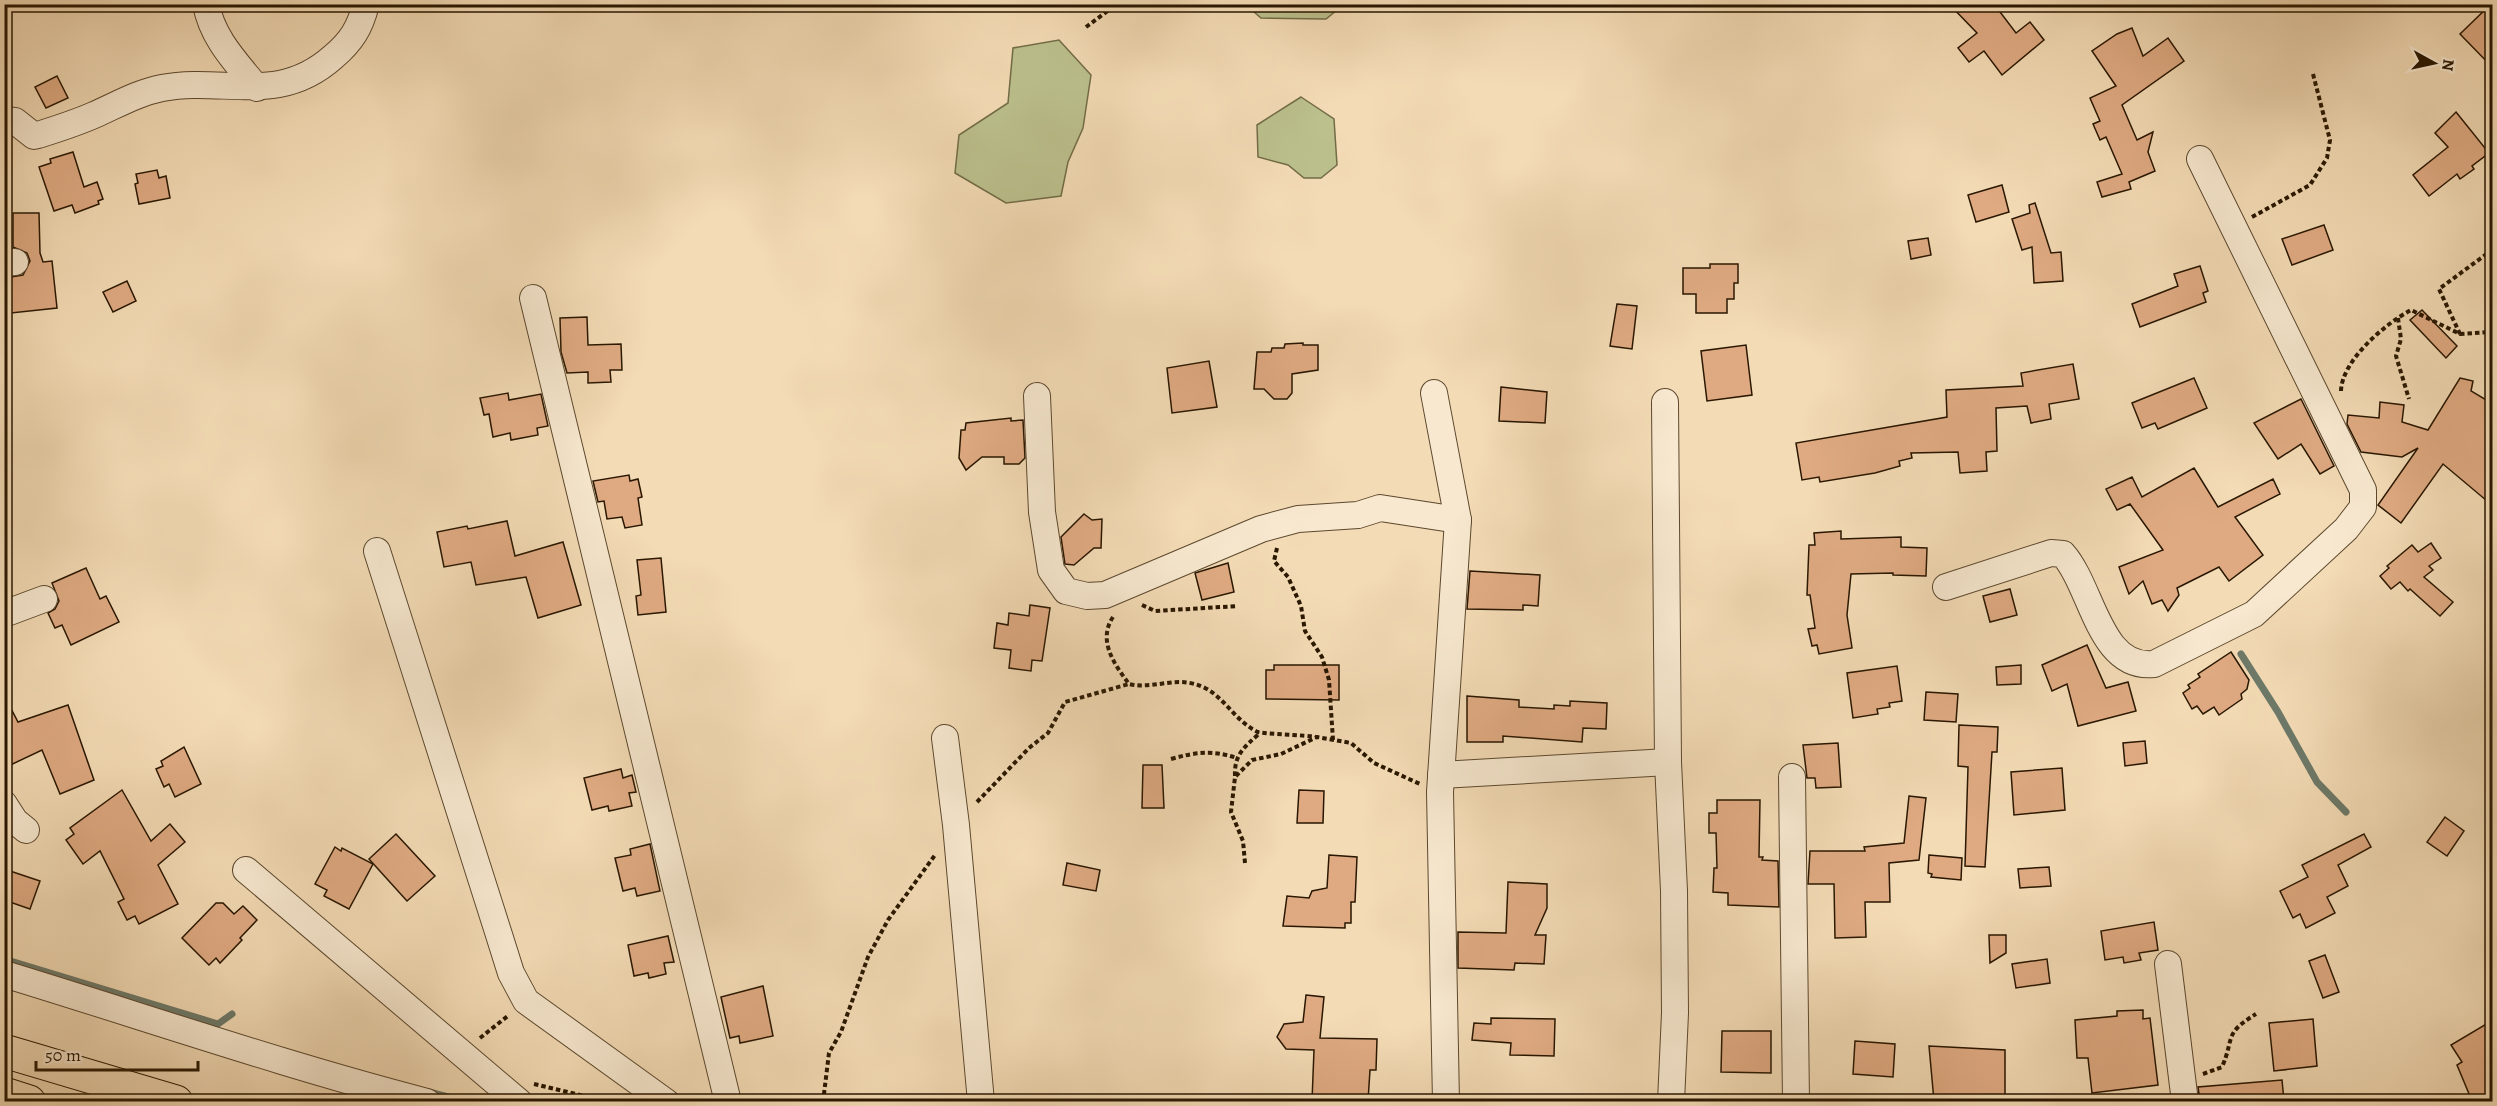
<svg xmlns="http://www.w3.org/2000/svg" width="2497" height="1106" viewBox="0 0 2497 1106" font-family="Alegreya,serif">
<rect width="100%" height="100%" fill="#f3dbb5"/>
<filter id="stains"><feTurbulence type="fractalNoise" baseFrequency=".00333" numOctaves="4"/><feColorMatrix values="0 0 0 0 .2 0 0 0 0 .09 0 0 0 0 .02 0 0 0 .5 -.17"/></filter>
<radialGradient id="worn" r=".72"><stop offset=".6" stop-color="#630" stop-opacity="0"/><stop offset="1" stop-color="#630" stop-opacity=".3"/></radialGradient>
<!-- green -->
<g fill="#bbc08d" stroke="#726c47" stroke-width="1.5">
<path d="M1246 5H1343L1326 19 1261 18Z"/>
<path d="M1059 40 1091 75 1083 128 1068 162 1061 196 1006 203 955 173 959 135 1008 103 1013 48Z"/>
<path d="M1301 97 1334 119 1337 165 1321 178H1304L1288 165 1258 157 1257 125Z"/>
</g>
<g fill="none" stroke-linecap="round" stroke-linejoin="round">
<!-- stream -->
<g stroke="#6d7969" stroke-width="7">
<path d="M2241 654 2278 712 2317 782 2346 812"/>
<path d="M4 959 218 1024 232 1014"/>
<path d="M429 1092 467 1102"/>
</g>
</g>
<!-- building -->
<g fill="#dfaa82" stroke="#291701" stroke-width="1.5">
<path d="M1949 4H1994L2016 33 2030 22 2044 40 2002 75 1984 51 1969 62 1958 48 1977 33Z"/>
<path d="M2491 4H2493V68L2460 34Z"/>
<path d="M2132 28 2143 56 2168 38 2184 61 2122 105 2137 140 2153 132 2148 152 2155 171 2129 182 2131 189 2102 197 2097 182 2122 174 2106 137 2100 140 2093 124 2100 121 2090 98 2116 86 2092 51 2117 34Z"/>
<path d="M57 76 68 98 46 108 35 87Z"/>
<path d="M2456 112 2489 153 2472 166 2474 169 2460 179 2457 174 2429 196 2413 175 2448 147 2435 133Z"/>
<path d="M73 152 84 187 97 182 103 199 98 201 99 204 75 213 72 205 54 211 39 167 51 163 50 159Z"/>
<path d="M157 170 159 178 166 176 170 198 139 204 135 184 138 183 136 174Z"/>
<path d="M2002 185 2009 212 1976 222 1968 195Z"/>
<path d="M2035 203 2051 253 2061 252 2063 281 2034 283 2032 247 2022 250 2012 219 2030 213 2029 205Z"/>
<path d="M13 213H39L40 253 43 262 52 261 57 308 11 313 9 299H4V278L23 275 30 261 27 253 13 247Z"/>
<path d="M2324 225 2333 250 2292 265 2282 239Z"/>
<path d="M1928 238 1931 255 1911 259 1908 241Z"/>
<path d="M1710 264H1738V283H1734V299H1727V313H1696V294H1683V268H1710Z"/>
<path d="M2200 266 2208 291 2203 293 2206 302 2140 327 2132 304 2178 286 2174 274Z"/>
<path d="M127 281 136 301 113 312 103 292Z"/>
<path d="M1617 304 1637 306 1632 349 1610 346Z"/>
<path d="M2422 310 2457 346 2446 358 2410 320Z"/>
<path d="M587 317 588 345 621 344 622 370H610L611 382 588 383V372L567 373 561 352 560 318Z"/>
<path d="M1303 343V345H1318V370L1292 374V393L1287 399H1274L1264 389H1254L1257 352H1271L1272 348H1284L1285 344Z"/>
<path d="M1746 345 1752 395 1707 401 1701 351Z"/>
<path d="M1209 361 1217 407 1172 413 1167 368Z"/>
<path d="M2073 364 2079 399 2049 404 2051 419 2031 423 2027 406 1996 408 1997 451 1986 452 1987 471 1960 473 1958 452 1911 453 1912 458 1899 461 1900 466 1875 473 1820 482 1819 477 1802 480 1796 443 1947 417 1946 390 2023 386 2021 373Z"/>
<path d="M2194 378 2207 408 2158 429 2155 423 2142 428 2132 403Z"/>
<path d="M2460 378 2473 381 2471 391 2493 404V506L2443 464 2401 523 2378 505 2418 448 2402 457 2361 452 2347 424 2348 415 2379 418 2380 402 2404 405 2402 422 2428 430Z"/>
<path d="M1501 387 1547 392 1545 423 1499 421Z"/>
<path d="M508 393 509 400 541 394 548 426 537 428 538 435 511 440 510 433 493 437 489 414 484 415 480 398Z"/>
<path d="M2301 399 2334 466 2320 474 2301 444 2278 459 2254 423Z"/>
<path d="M1011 418V421L1023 420 1025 458 1019 464H1004V457H982L966 470 959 458 961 430H965L966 423Z"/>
<path d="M2194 468 2218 507 2273 479 2280 494 2235 517 2263 555 2229 581 2219 567 2177 588 2179 595 2168 611 2162 600 2152 604 2143 581 2129 594 2119 567 2163 550 2130 504 2117 510 2106 489 2132 477 2142 497Z"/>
<path d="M629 475 630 481 638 479 642 497 638 498 642 525 625 528 622 517 607 519 604 501 598 502 593 481Z"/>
<path d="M1084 514 1092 520 1102 519 1101 548H1094L1074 565 1065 564 1061 537Z"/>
<path d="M507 521 515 556 563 542 581 605 538 618 526 577 476 585 471 562 444 567 437 532 467 526 468 529Z"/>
<path d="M1841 531V539L1901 537V547L1927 548 1926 576 1893 575V573L1851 574 1847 615 1852 648 1819 654 1817 645 1812 646 1808 629 1815 628 1810 595H1807L1809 545H1815L1814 533Z"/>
<path d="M2431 543 2441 558 2429 566 2433 570 2424 577 2453 602 2440 616 2410 589 2408 591 2400 582 2391 589 2380 576 2389 568 2387 566 2412 545 2418 552Z"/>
<path d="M661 558 666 612 638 615 636 596 641 595 637 560Z"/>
<path d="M1228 563 1234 592 1202 600 1195 573Z"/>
<path d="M86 568 100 599 106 596 119 622 71 645 62 625 55 628 48 613 55 609 59 601 52 583Z"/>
<path d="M1470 571 1540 575 1538 606 1523 605V610L1467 609Z"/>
<path d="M2010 589 2017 615 1990 622 1983 596Z"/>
<path d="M1030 605 1050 608 1042 661 1032 660 1031 671 1009 668 1011 650 994 648 997 623 1008 625 1009 613 1029 616Z"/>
<path d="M2087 645 2106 688 2128 682 2136 711 2078 726 2067 684 2052 691 2042 665Z"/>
<path d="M2231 652 2249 680 2247 689 2241 694 2242 699 2219 715 2214 707 2203 714 2197 706 2192 709 2183 693 2190 688 2188 685 2200 677 2198 674Z"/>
<path d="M1274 665H1339V700L1266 699V670H1274Z"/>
<path d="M2021 665V684L1997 685 1996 667Z"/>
<path d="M1897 666 1902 701 1889 703 1890 707 1877 709 1878 714 1853 718 1847 673Z"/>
<path d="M1926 692 1958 694 1956 722 1924 720Z"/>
<path d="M4 695 18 722 68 705 94 780 60 794 42 750 4 768Z"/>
<path d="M1467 696 1519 700V707L1554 709V705L1570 706V701L1607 703 1606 729 1583 728 1582 742 1503 736V742H1467Z"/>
<path d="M1959 725 1998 727 1997 752H1992L1985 867 1965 866 1968 767 1958 766Z"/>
<path d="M2145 741 2147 763 2125 766 2123 743Z"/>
<path d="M1838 743 1841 787 1816 788 1815 778H1807L1803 745Z"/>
<path d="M184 747 201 784 175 797 169 784 164 787 156 769 163 766 161 761Z"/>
<path d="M1143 765H1162L1164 808H1142Z"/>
<path d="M2062 768 2065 810 2014 815 2011 772Z"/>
<path d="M621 769 623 778 632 775 636 792 629 793 632 806 609 811 608 806 592 810 584 778Z"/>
<path d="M122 790 151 841 170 824 185 842 158 865 178 904 139 924 135 916 127 920 118 902 124 899 100 851 83 864 66 840 74 834 70 828Z"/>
<path d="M1299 790 1324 791 1323 823H1297Z"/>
<path d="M1909 796 1926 798 1919 860 1889 863 1890 902H1865L1866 937 1835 938 1834 884H1808L1810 851H1865L1864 847 1904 843Z"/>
<path d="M1717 800H1760L1759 857H1763L1762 860 1778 861 1779 907 1728 905V893L1713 892 1714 868H1717L1716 833H1709V813H1717Z"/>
<path d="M2445 817 2464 831 2447 856 2427 842Z"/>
<path d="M396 834 435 876 407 901 369 859Z"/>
<path d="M2364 834 2371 847 2338 865 2348 886 2327 897 2335 913 2306 928 2300 914 2293 918 2280 891 2308 877 2302 865Z"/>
<path d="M650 844 660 891 637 896 635 888 623 891 615 858 631 855 630 849Z"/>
<path d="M335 847 341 851 342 848 373 864 349 909 324 896 327 890 315 884Z"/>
<path d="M1329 855 1357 857 1355 902H1351V923H1345V928L1283 926 1287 896 1309 898 1312 891 1327 888Z"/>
<path d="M1929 855 1962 858 1961 880 1931 877 1932 874 1928 873Z"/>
<path d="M1067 863 1100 870 1096 891 1063 885Z"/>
<path d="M2049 867 2051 886 2020 888 2018 869Z"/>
<path d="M4 869 40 881 30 909 4 900Z"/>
<path d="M1508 882 1547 884V908L1535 935H1546L1544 964 1515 963 1514 970 1458 968V932L1506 933Z"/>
<path d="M216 903H223L234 914 243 906 257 920 240 938 242 940 220 963 216 958 209 965 182 938Z"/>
<path d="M2154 922 2158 950 2139 953 2141 960 2124 963 2123 957 2105 960 2101 931Z"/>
<path d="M1989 935H2006V953L1990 963Z"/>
<path d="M668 936 674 962 664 963 666 974 649 978 648 973 634 976 628 945Z"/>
<path d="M2325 955 2339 992 2323 998 2309 961Z"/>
<path d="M2047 959 2050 983 2016 988 2012 964Z"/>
<path d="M763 986 773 1036 740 1043 739 1036 730 1038 721 997Z"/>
<path d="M1306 995 1324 997 1320 1038 1377 1039 1376 1070H1370L1368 1101H1312L1314 1050 1286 1049 1277 1037 1284 1024 1303 1022Z"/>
<path d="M2143 1010V1019L2150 1018 2158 1085 2092 1093 2088 1058H2077L2075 1020 2117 1016V1011Z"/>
<path d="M1491 1018 1555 1019 1554 1056 1510 1055 1511 1043 1472 1040 1474 1023 1491 1024Z"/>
<path d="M2313 1019 2317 1066 2274 1071 2269 1023Z"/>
<path d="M2493 1020V1101H2472L2457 1065 2462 1062 2451 1045Z"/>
<path d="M1722 1031H1771V1073L1721 1072Z"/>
<path d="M1855 1041 1895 1044 1893 1077 1853 1074Z"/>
<path d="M1929 1046 2005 1050V1101H1934Z"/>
<path d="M2282 1080 2284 1101H2200L2198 1087Z"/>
</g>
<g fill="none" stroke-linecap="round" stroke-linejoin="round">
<defs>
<g id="street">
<path d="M206 4C212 38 236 62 257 88"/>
<path d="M4 120 15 121 34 136 38 135C57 129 76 123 94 115 117 105 137 93 162 88 224 76 278 106 333 57 351 42 360 28 366 4"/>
<path d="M4 263 15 262"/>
<path d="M533 298 728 1102"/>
<path d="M1434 393 1458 520 1440 792 1446 1102"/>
<path d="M1037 396 1042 512 1051 570 1066 591 1087 596 1105 595 1261 529 1298 519 1358 515 1380 508 1458 520"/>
<path d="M1665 402 1668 762 1674 891 1675 1013 1671 1102"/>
<path d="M377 551 500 938 511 973 526 1001 666 1102"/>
<path d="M1946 587 2051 553 2063 554C2093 588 2099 670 2154 664L2254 614 2346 529 2363 507V490L2200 159"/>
<path d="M4 614 44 599"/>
<path d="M945 738 956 825 981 1102"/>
<path d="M1441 775 1668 762"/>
<path d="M1792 777 1796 1102"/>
<path d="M4 804 15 821 26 830"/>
<path d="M246 870 519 1102"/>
<path d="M2168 964 2185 1102"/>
<path d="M4 974C145 1017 284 1065 427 1102"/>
</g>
<g id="highway">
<path d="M4 1051 176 1102"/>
<path d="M4 1094 29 1102"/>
</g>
</defs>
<!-- street casing -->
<use href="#street" stroke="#5c482e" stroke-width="28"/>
<!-- highway casing -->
<use href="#highway" stroke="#291701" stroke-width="35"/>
<!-- path -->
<g stroke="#291701" stroke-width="4" stroke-dasharray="4.5 3" stroke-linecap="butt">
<path d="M1086 27 1117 4"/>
<path d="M2252 217 2310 185 2327 158 2330 140 2313 74"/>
<path d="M2398 318 2401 339 2396 356 2409 399"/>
<path d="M2460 334 2492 332"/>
<path d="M2341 391C2342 360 2385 324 2411 310L2460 334 2439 289 2492 250"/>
<path d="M1277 548 1274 561 1288 577 1301 606 1305 631 1322 657 1329 680 1333 740"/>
<path d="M1142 605 1155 611 1238 606"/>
<path d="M1113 617C1097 641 1115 665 1129 684 1156 690 1177 674 1205 688 1225 698 1236 722 1258 732 1264 734 1306 735 1317 737"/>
<path d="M1171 759C1196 752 1212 750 1237 758"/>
<path d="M1235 776C1234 755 1244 747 1260 733"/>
<path d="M977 802 1029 748 1048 733 1065 702 1129 684"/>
<path d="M1245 863 1243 841 1231 812 1235 777 1252 760 1281 754 1317 737 1351 743 1374 763 1420 784"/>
<path d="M480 1038 509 1015"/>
<path d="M2203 1074 2222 1067C2235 1037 2223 1034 2256 1014"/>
<path d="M534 1084 609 1102"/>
<path d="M823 1102 829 1053 841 1032 868 957 888 920 935 855"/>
</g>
<!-- street -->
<use href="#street" stroke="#f7e8cf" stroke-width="26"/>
<!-- highway -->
<use href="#highway" stroke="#f3dbb5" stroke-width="33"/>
</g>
<!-- margin -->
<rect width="2497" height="1106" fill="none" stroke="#f3dbb5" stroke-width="24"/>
<rect x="6" y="6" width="2485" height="1094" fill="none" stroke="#291701" stroke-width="3"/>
<rect x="12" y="12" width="2473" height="1082" fill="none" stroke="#291701" stroke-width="1.5"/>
<!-- north arrow -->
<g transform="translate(2434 63) rotate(98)" stroke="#f7e8cf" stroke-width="4.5" paint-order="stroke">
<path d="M0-4.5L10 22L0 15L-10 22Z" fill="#291701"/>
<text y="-9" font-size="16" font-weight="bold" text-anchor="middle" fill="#291701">N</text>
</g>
<!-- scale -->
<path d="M36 1061v9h162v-9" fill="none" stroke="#291701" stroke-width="3"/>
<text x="45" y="1061" font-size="18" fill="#291701" stroke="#f7e8cf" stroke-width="4.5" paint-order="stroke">50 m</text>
<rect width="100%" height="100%" filter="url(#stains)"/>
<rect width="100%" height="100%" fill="url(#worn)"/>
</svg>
